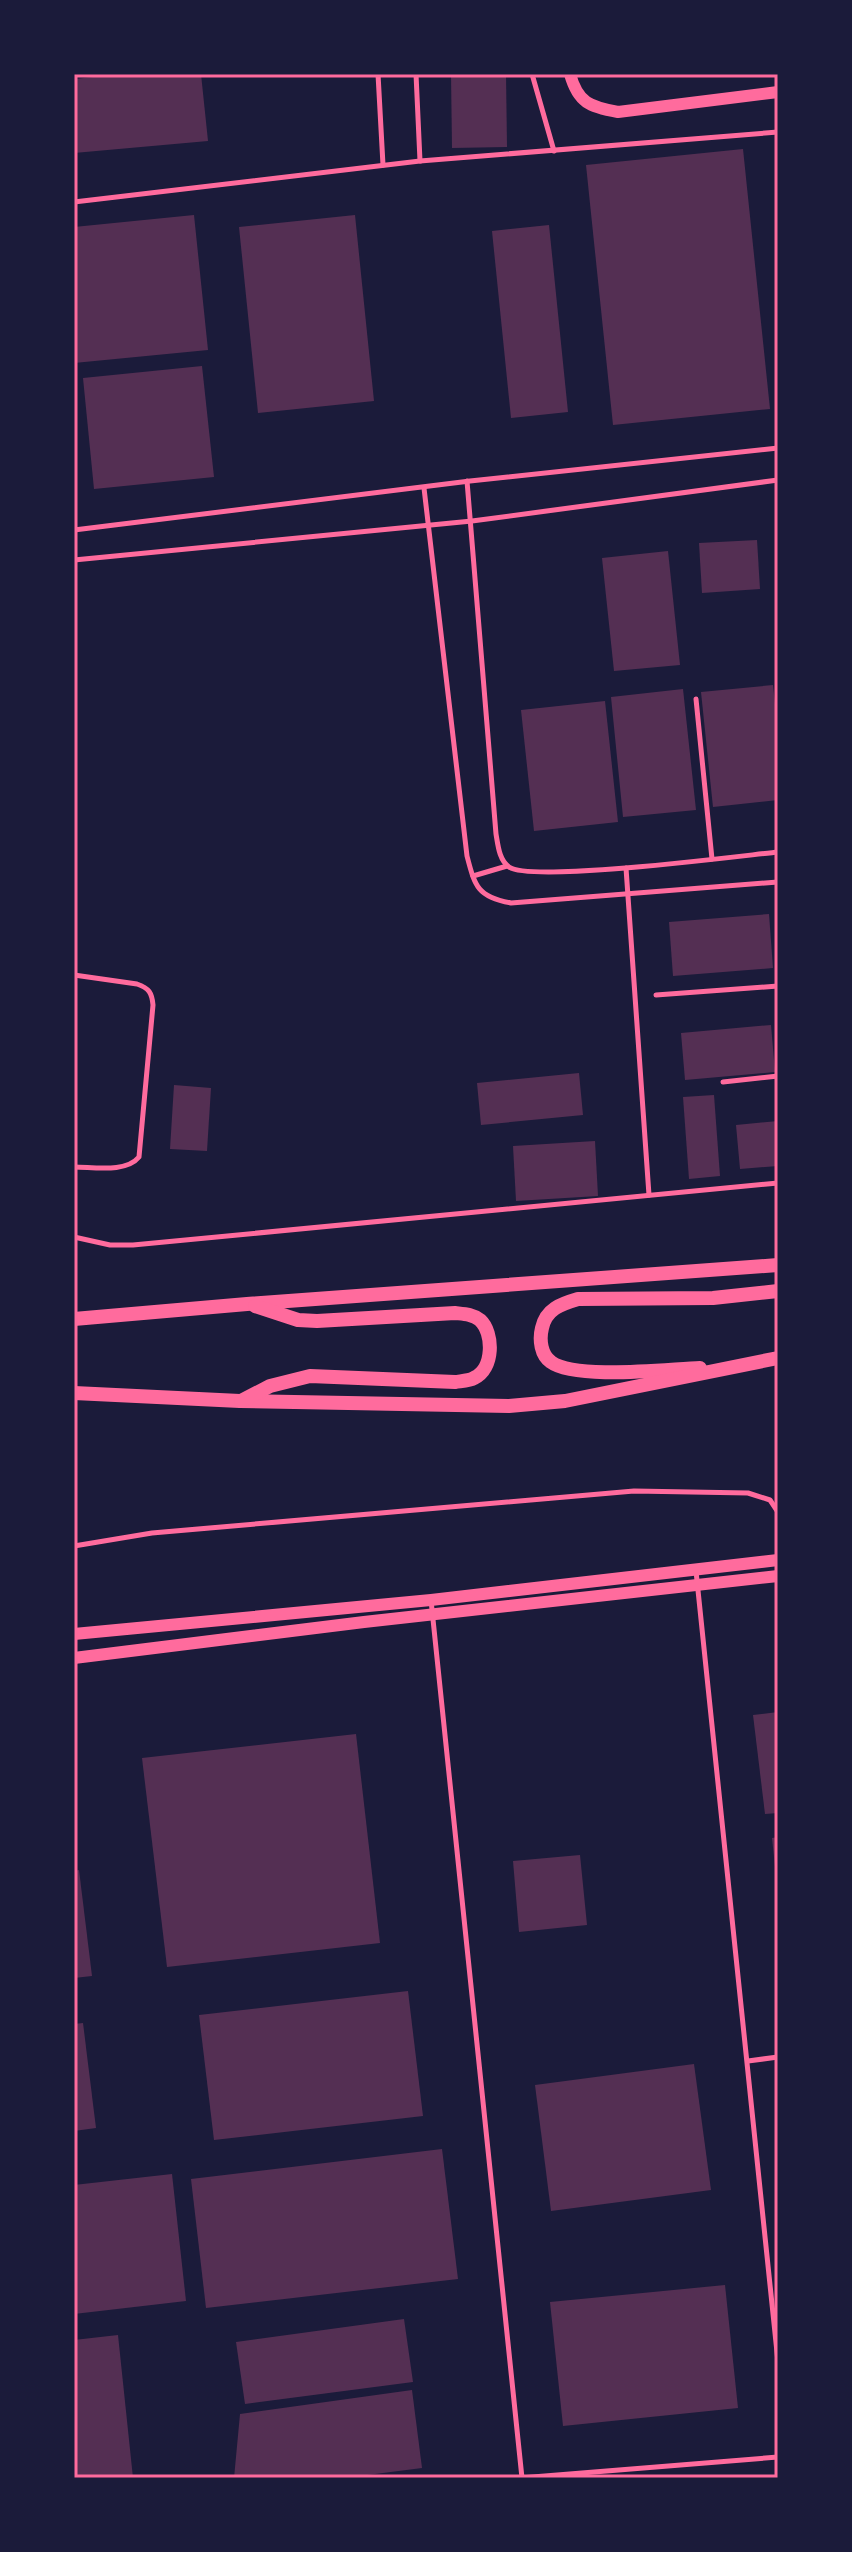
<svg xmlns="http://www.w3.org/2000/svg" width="852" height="2552" viewBox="0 0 852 2552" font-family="'DejaVu Sans',sans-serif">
<rect width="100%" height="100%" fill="#1b1b3a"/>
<!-- building -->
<g fill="#542f53">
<path d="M122 74H201L208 141 74 153V79Z"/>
<path d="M451 74H506L507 147 452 148Z"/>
<path d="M743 149 770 409 613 425 586 165Z"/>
<path d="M194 215 208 350 74 363V227Z"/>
<path d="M355 215 374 401 258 413 239 227Z"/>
<path d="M549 225 568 412 511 418 492 231Z"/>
<path d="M202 366 214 477 94 489 83 378Z"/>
<path d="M757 540 760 589 702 593 699 543Z"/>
<path d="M668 551 680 665 614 671 602 558Z"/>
<path d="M773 685 778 732V800L713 807 701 692Z"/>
<path d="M683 689 696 810 623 817 611 697Z"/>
<path d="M605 701 618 822 534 831 521 710Z"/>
<path d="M769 914 773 968 673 976 669 922Z"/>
<path d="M771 1025 775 1072 685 1080 681 1033Z"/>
<path d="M579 1073 583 1115 481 1125 477 1083Z"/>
<path d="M174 1085 211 1088 207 1151 170 1149Z"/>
<path d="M714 1095 720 1176 689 1179 683 1097Z"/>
<path d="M778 1121V1166L740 1169 736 1125Z"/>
<path d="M595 1141 598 1196 516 1201 513 1146Z"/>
<path d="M778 1712V1813L765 1814 753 1715Z"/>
<path d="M356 1734 380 1943 167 1967 142 1758Z"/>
<path d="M778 1837V1876H776L772 1838Z"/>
<path d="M580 1855 587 1925 519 1932 513 1861Z"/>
<path d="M79 1870 92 1976 74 1978V1871Z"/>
<path d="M408 1991 423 2116 214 2140 199 2015Z"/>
<path d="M83 2023 96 2128 74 2131V2024Z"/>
<path d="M694 2064 711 2190 551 2211 535 2085Z"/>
<path d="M442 2149 458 2279 206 2308 191 2179Z"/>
<path d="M172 2174 186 2301 74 2314V2185Z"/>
<path d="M725 2285 738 2408 563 2426 550 2302Z"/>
<path d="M404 2319 413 2382 245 2404 236 2342Z"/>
<path d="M118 2335 133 2478H74V2340Z"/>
<path d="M412 2390 422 2468 344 2478H234L240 2414Z"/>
</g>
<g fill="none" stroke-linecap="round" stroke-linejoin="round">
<!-- service -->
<g stroke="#ff6b9d" stroke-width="5">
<path d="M378 74 383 165"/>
<path d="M416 74 420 161"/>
<path d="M532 74 554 151"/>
<path d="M74 202 420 161 778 132"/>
<path d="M467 481 496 834C498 845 499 860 509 867 531 883 739 856 778 852"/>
<path d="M424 488 467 856C475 887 478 897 511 903L778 882"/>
<path d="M74 530 470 481 778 448"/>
<path d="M74 560 472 521 778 480"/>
<path d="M696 699 712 859"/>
<path d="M626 868 649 1195"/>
<path d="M473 876 507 866"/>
<path d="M74 975 137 984C149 988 152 993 153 1005L139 1157C126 1173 94 1167 74 1167"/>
<path d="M656 995 778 986"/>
<path d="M723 1082 778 1076"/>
<path d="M74 1237 110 1245H133L778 1183"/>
<path d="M74 1546 152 1533 634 1491 748 1493 770 1500 778 1512"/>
<path d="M696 1571 778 2362"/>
<path d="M431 1600 522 2478"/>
<path d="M748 2061 778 2057"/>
<path d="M520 2478 778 2457"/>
</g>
<!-- tertiary -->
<g stroke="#ff6b9d" stroke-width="12">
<path d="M570 74C578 103 590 107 618 112L778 92"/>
<path d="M74 1634 431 1600 778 1560"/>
<path d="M74 1658 364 1622 778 1576"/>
</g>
<!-- secondary -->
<g stroke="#ff6b9d" stroke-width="14">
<path d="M74 1319 247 1304 778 1265"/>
<path d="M700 1368C668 1369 575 1380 551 1362 541 1355 539 1340 542 1328 546 1309 561 1304 578 1299L713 1298 778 1291"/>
<path d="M74 1393 240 1401 509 1406 565 1401 778 1358"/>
<path d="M241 1401 270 1386 310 1376 455 1382C461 1381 469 1381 474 1378 494 1369 494 1333 480 1320 472 1314 464 1314 455 1313L317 1321 298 1320 255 1306"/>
</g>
</g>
<!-- border -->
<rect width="852" height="2552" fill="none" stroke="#1b1b3a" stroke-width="152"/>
<rect x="76" y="76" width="700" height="2400" fill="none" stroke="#ff6b9d" stroke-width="3"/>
</svg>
